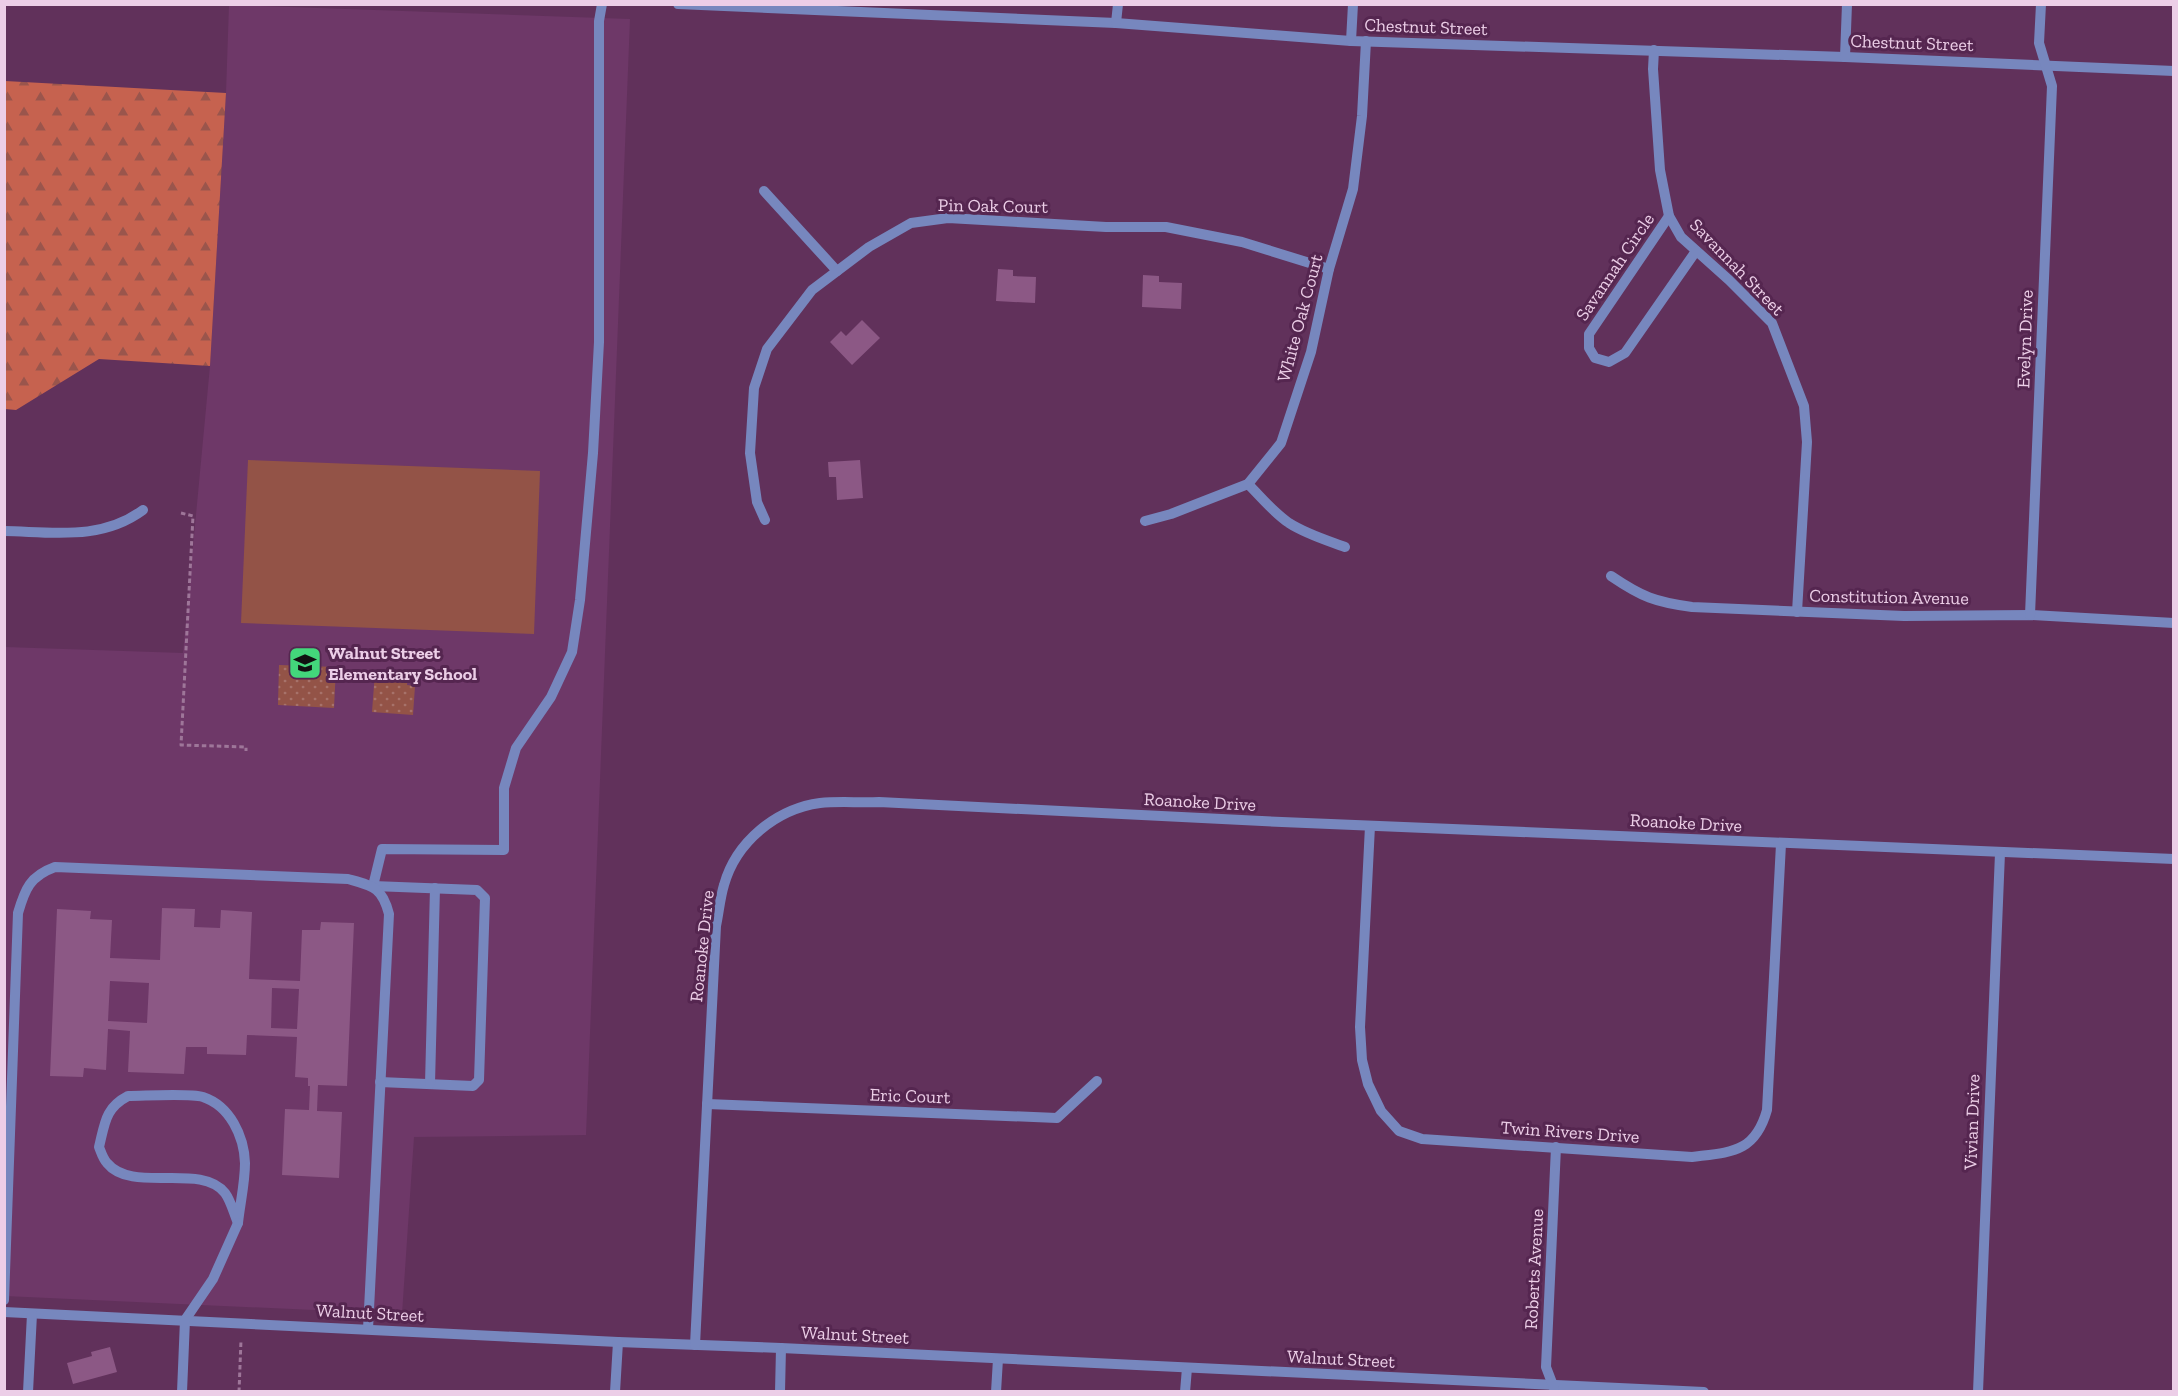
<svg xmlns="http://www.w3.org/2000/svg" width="2178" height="1396" viewBox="0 0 2178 1396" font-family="'Zilla Slab',serif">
<defs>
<pattern id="forest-firs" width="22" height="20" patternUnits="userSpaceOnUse" patternTransform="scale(1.5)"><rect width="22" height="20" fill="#c6624f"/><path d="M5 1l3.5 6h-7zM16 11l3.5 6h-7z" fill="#9a554c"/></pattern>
<pattern id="park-dots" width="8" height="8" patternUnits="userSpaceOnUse" patternTransform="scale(1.5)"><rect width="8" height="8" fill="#935347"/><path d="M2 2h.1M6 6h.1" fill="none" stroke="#a7726a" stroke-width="1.8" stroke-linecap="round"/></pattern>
</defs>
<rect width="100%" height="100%" fill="#61315b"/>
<!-- built -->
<path fill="#6e3868" d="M229 5 630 19 586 1135 414 1137 402 1314 5 1296V647L183 653 210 366 226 93Z"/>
<!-- grass -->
<path fill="#935347" d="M248 460 540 471 534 634 241 623Z"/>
<!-- forest -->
<path fill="url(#forest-firs)" d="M5 81 226 93 210 366 99 359 16 410 5 409Z"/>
<!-- park -->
<g fill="url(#park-dots)">
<path d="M279 665 336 667 334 708 278 705Z"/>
<path d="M375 672 408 675 407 685 415 686 413 715 372 712Z"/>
</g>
<!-- building -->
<g fill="#8c5885" fill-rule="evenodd">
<path d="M998 269 1013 270V276L1036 277 1035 303 996 301Z"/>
<path d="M1143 275 1159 276V282L1182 283 1181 309 1142 307Z"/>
<path d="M862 320 880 338 852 365 830 342 841 331 846 336Z"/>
<path d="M860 460 863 498 837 500 836 477H829L828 462Z"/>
<path d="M162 908 195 909 194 927 220 928 221 910 252 912 249 979 300 981 302 930H320L321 922 354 923 347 1086 318 1085 317 1111 342 1112 339 1178 282 1175 285 1109 309 1110 310 1086H308V1078L295 1077 297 1037 247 1035 246 1055 207 1054V1047H186L184 1074 128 1072 130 1031 108 1029 106 1070 84 1068 83 1077 50 1076 57 909 91 911 90 919 112 920 110 958 160 960ZM110 981 149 983 147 1023 108 1021ZM272 988 299 989 297 1029 271 1028Z"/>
<path d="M110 1347 117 1372 73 1384 67 1363 92 1356 91 1352Z"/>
</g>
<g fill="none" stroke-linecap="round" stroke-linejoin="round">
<!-- path -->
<g stroke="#9e7699" stroke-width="3" stroke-dasharray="4.5 3" stroke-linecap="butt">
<path d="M181 513 193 516 181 745 246 747V751"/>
<path d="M239 1392 241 1340"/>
</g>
<!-- minor -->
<g stroke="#7787be" stroke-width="10">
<path d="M678 4 1116 23 1351 41 1845 57 2174 71"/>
<path d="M1116 23 1118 4"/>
<path d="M1351 41 1353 4"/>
<path d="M1654 50 1653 69 1660 170 1669 216 1681 237 1729 280 1772 323 1804 406 1807 442 1797 612"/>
<path d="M1845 57 1847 4"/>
<path d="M764 191 837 271"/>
<path d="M1669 216 1589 334V348L1595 358 1609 362 1625 353 1696 251"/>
<path d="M1248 484C1261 497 1273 512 1289 523 1306 534 1326 540 1345 547"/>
<path d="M765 520 757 502 750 453 754 388 767 349 812 290 869 247 911 223 948 218 1106 227H1166L1242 242 1329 269"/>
<path d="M1145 521 1171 514 1248 484 1281 443 1311 352 1329 269 1353 189 1362 116 1366 41"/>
<path d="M4 531C53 532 101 541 143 510"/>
<path d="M1611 576C1642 597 1655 602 1692 607L1904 616 2030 615 2174 623"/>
<path d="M2030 615 2052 86 2039 43 2041 4"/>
<path d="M1370 826 1360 1027 1362 1060 1368 1084 1381 1111 1399 1131 1422 1139 1692 1157C1731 1152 1755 1153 1767 1110L1781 844"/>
<path d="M380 1082 473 1086 479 1080 485 898 477 890 373 886 382 849 504 850V788L516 748 551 697 572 652 580 600 593 453 599 342V21L602 4"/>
<path d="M430 1084 435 888"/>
<path d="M128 1096C145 1096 189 1093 203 1097 230 1106 244 1136 245 1163 245 1183 240 1204 238 1223 234 1214 231 1201 225 1193 201 1162 132 1194 107 1163 103 1159 101 1152 99 1147 105 1123 105 1108 128 1096Z"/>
<path d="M707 1104 1057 1118 1097 1081"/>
<path d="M4 1300 18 913C25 889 30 876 55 867L348 879C373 886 382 887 389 914L368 1329"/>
<path d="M4 1312 618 1342 781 1348 1704 1392"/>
<path d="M695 1345 716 926C719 912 720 898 724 885 736 842 776 809 820 803 839 801 860 803 879 802L1282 822 2174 859"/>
<path d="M1554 1388 1546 1367 1556 1147"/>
<path d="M28 1392 32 1314"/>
<path d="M182 1392 185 1320 213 1279 238 1223"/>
<path d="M615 1392 618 1342"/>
<path d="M780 1392 781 1348"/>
<path d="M996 1392 998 1359"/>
<path d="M1185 1392 1187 1368"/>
<path d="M1978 1392 2000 853"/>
</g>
</g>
<!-- icons -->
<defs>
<symbol id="school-square" viewBox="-11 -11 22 22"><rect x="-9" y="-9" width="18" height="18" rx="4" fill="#43d77b" stroke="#552650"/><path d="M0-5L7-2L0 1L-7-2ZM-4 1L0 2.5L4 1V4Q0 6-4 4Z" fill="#111"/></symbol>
</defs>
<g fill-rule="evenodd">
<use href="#school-square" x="286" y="644" width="38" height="38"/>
</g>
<g text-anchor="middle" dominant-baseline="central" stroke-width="6" stroke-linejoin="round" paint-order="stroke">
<!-- street labels -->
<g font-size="18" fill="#eccee7" stroke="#552650">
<text transform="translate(1426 27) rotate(2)">Chestnut Street</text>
<text transform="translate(1912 43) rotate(2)">Chestnut Street</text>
<text transform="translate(993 206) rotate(1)">Pin Oak Court</text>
<text transform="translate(1615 267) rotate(-56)">Savannah Circle</text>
<text transform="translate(1737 267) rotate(46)">Savannah Street</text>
<text transform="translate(1300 318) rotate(-75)">White Oak Court</text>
<text transform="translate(2025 339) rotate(-88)">Evelyn Drive</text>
<text transform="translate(1889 597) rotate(1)">Constitution Avenue</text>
<text transform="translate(1200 802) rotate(3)">Roanoke Drive</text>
<text transform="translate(1686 823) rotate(3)">Roanoke Drive</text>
<text transform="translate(702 946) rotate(-84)">Roanoke Drive</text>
<text transform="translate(910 1096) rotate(2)">Eric Court</text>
<text transform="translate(1972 1122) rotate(-88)">Vivian Drive</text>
<text transform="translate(1570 1132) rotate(4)">Twin Rivers Drive</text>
<text transform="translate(1534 1269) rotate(-87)">Roberts Avenue</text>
<text transform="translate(370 1313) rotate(3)">Walnut Street</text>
<text transform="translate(855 1335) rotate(3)">Walnut Street</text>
<text transform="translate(1341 1359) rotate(3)">Walnut Street</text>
</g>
<!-- poi labels -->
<g font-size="18" font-weight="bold" fill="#eccee7" stroke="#552650" text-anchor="start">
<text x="328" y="653">Walnut Street<tspan x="328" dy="21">Elementary School</tspan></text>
</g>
</g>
<!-- border -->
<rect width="2178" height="1396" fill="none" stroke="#eccee7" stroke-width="12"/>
</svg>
